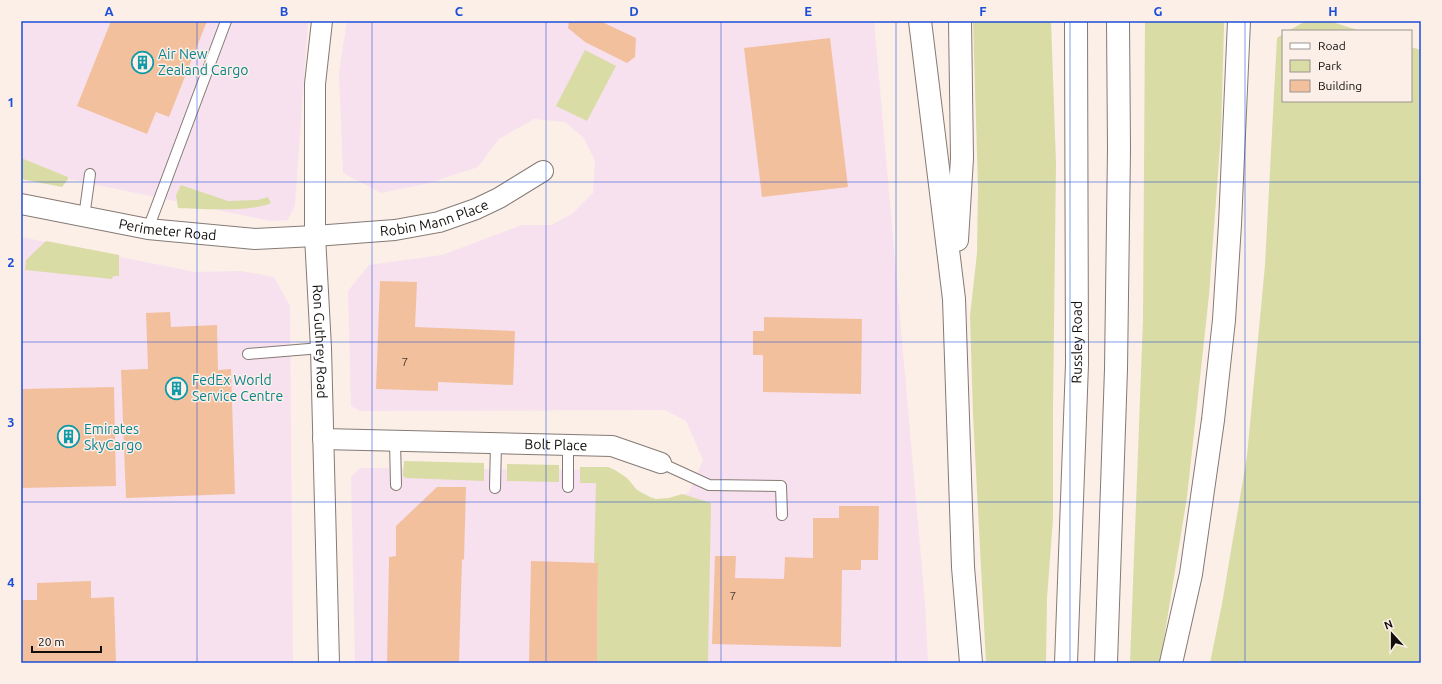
<svg xmlns="http://www.w3.org/2000/svg" width="1442" height="684" viewBox="0 0 1442 684" font-family="Ubuntu,sans-serif">
<rect width="100%" height="100%" fill="#fbefe8"/>
<!-- industrial -->
<g fill="#f7e1ef">
<path d="M21 21H308L295 205 288 220 271 221 21 169Z"/>
<path d="M347 21H874L925 603 928 663H355L351 477 360 468 606 470 641 497 665 504 689 492 703 460 686 421 665 410 360 411 351 406 348 291 369 265 442 255 522 225H551L572 214 593 193 595 161 583 137 565 122 534 119 499 139 478 167 429 183 381 193 343 173 339 72Z"/>
<path d="M21 237 195 272 241 271 274 277 290 306 293 663H21Z"/>
</g>
<!-- green -->
<g fill="#d9dca4">
<path d="M973 21H1051L1056 164 1053 409V519L1047 598 1046 663H986L973 415 970 316 977 253 978 188Z"/>
<path d="M1145 21H1224V26L1221 133 1209 295 1187 497 1160 663H1130L1143 319Z"/>
<path d="M1306 21H1329L1361 31H1288Z"/>
<path d="M1283 34V101H1411V47L1421 50V663H1210L1222 604 1247 456 1265 265 1277 38Z"/>
<path d="M585 50 616 66 587 121 556 106Z"/>
<path d="M21 158 68 177V179L62 187 21 179Z"/>
<path d="M181 185 228 201 258 200 268 197 271 203C253 212 199 209 178 208L176 195Z"/>
<path d="M46 241 119 255V276H113L112 279 25 270 26 260Z"/>
<path d="M404 461 484 463V481L406 478 403 476Z"/>
<path d="M507 464 559 465V482L507 481Z"/>
<path d="M580 467H608L615 470 627 478 637 490 650 497 656 499 669 498 682 494 711 503 708 663H597L598 564 594 562 596 483H580Z"/>
</g>
<!-- building -->
<g fill="#f3c09d">
<path d="M111 21H207L169 117 156 112 147 134 77 106Z"/>
<path d="M569 21H600L636 38 635 57 627 63 585 42 568 28Z"/>
<path d="M830 38 848 187 762 197 744 48Z"/>
<path d="M380 281 417 282 415 327 515 331 513 385 438 382V391L376 389Z"/>
<path d="M170 312 171 327 217 325 218 370 231 369 235 494 126 498 121 370 148 369 146 313Z"/>
<path d="M764 317 862 319 861 394 763 392V355H753V331H764Z"/>
<path d="M114 387 116 486 21 488V389Z"/>
<path d="M437 487H466L464 560 462 559 459 663H387L389 557 396 556V526Z"/>
<path d="M839 506H879L878 560H861V570H842L841 647 712 644 715 556H736L735 578 784 579 785 557 813 558V518H839Z"/>
<path d="M531 561 598 563 597 662H529Z"/>
<path d="M91 581V598L114 597 116 663H21V600H37V583Z"/>
</g>
<g fill="none" stroke-linecap="round" stroke-linejoin="round">
<defs>
<g id="lane">
<path d="M84 217 90 174"/>
<path d="M148 229 226 21"/>
<path d="M248 354 321 348"/>
<path d="M395 441 396 485"/>
<path d="M661 463 709 485 781 486 782 515"/>
<path d="M568 487V445"/>
<path d="M495 488 496 443"/>
</g>
<g id="street">
<path id="s1" d="M322 21 315 84V236L321 348 329 663"/>
<path id="s2" d="M21 204 148 229 255 239 315 236 395 230 439 222 476 209 499 198 543 171"/>
<path id="s3" d="M323 439 612 446 661 463"/>
</g>
<g id="highway">
<path d="M920 21 954 299 963 567 971 663"/>
<path d="M957 240 962 158 960 21"/>
<path id="s4" d="M1066 663 1077 364 1076 21"/>
<path d="M1106 663 1116 369 1119 149 1118 21"/>
<path d="M1171 663 1191 574 1213 420 1224 320 1230 224 1239 21"/>
</g>
</defs>
<!-- lane casing -->
<use href="#lane" stroke="#857a74" stroke-width="12"/>
<!-- street casing -->
<use href="#street" stroke="#857a74" stroke-width="22"/>
<!-- highway casing -->
<use href="#highway" stroke="#857a74" stroke-width="24"/>
<!-- lane -->
<use href="#lane" stroke="#fff" stroke-width="10"/>
<!-- street -->
<use href="#street" stroke="#fff" stroke-width="20"/>
<!-- highway -->
<use href="#highway" stroke="#fff" stroke-width="22"/>
</g>
<!-- grid -->
<path fill="none" stroke="#1d4ed8" stroke-width="1" stroke-opacity="0.55" d="M197 21V663M372 21V663M546 21V663M721 21V663M896 21V663M1070 21V663M1245 21V663M21 182H1421M21 342H1421M21 502H1421"/>
<!-- icons -->
<defs>
<symbol id="building-ring" viewBox="-11 -11 22 22"><circle r="9.5" fill="#fbefe8" stroke="#0f9aa8" stroke-width="1.5"/><path d="M-4-6H4V6H1V3H-1V6H-4ZM-2.5-4.3h1.7v1.8h-1.7ZM.8-4.3h1.7v1.8H.8ZM-2.5-1h1.7V.8h-1.7ZM.8-1h1.7V.8H.8Z" fill="#0f9aa8"/></symbol>
</defs>
<g fill-rule="evenodd">
<use href="#building-ring" x="130" y="50" width="25" height="25"/>
<use href="#building-ring" x="164" y="376" width="25" height="25"/>
<use href="#building-ring" x="56" y="424" width="25" height="25"/>
</g>
<g text-anchor="middle" dominant-baseline="central" stroke-width="3" stroke-linejoin="round" paint-order="stroke">
<!-- number labels -->
<g font-size="12" fill="#4a3a30">
<text x="405" y="361">7</text>
<text x="733" y="595">7</text>
</g>
<!-- culture labels -->
<g font-size="14" fill="#0d838f" stroke="#fbefe8" text-anchor="start">
<text x="158" y="54">Air New<tspan x="158" dy="16">Zealand Cargo</tspan></text>
<text x="192" y="380">FedEx World<tspan x="192" dy="16">Service Centre</tspan></text>
<text x="84" y="429">Emirates<tspan x="84" dy="16">SkyCargo</tspan></text>
</g>
<!-- street labels -->
<g font-size="14" fill="#120e0b" stroke="#fbefe8">
<text stroke="none"><textPath href="#s2" startOffset="418">Robin Mann Place</textPath></text>
<text stroke="none"><textPath href="#s2" startOffset="149">Perimeter Road</textPath></text>
<text stroke="none"><textPath href="#s1" startOffset="321">Ron Guthrey Road</textPath></text>
<text stroke="none"><textPath href="#s4" startOffset="321">Russley Road</textPath></text>
<text stroke="none"><textPath href="#s3" startOffset="233">Bolt Place</textPath></text>
</g>
</g>
<!-- border -->
<rect width="1442" height="684" fill="none" stroke="#fbefe8" stroke-width="44"/>
<!-- legend -->
<rect x="1282" y="30" width="130" height="72" fill="#fbefe8" stroke="#9e9590"/>
<rect x="1290" y="43" width="20" height="6" fill="#ffffff" stroke="#9e9590"/>
<text x="1318" y="50" font-size="12" fill="#120e0b">Road</text>
<rect x="1290" y="60" width="20" height="12" fill="#d9dca4" stroke="#9e9590"/>
<text x="1318" y="70" font-size="12" fill="#120e0b">Park</text>
<rect x="1290" y="80" width="20" height="12" fill="#f3c09d" stroke="#9e9590"/>
<text x="1318" y="90" font-size="12" fill="#120e0b">Building</text>
<!-- north arrow -->
<g transform="translate(1392 634) rotate(339)" stroke="#fbefe8" stroke-width="3" paint-order="stroke">
<path d="M0-3L7 15L0 10L-7 15Z" fill="#120e0b"/>
<text y="-6" font-size="11" font-weight="bold" text-anchor="middle" fill="#120e0b">N</text>
</g>
<!-- scale -->
<path d="M32 646v6h69v-6" fill="none" stroke="#120e0b" stroke-width="2"/>
<text x="38" y="646" font-size="12" fill="#120e0b" stroke="#fbefe8" stroke-width="3" paint-order="stroke">20 m</text>
<rect x="22" y="22" width="1398" height="640" fill="none" stroke="#1d4ed8" stroke-width="1.5"/>
<g font-size="13" text-anchor="middle" font-weight="bold" fill="#1d4ed8">
<text x="109" y="16">A</text>
<text x="284" y="16">B</text>
<text x="459" y="16">C</text>
<text x="634" y="16">D</text>
<text x="808" y="16">E</text>
<text x="983" y="16">F</text>
<text x="1158" y="16">G</text>
<text x="1333" y="16">H</text>
<text x="11" y="107">1</text>
<text x="11" y="267">2</text>
<text x="11" y="427">3</text>
<text x="11" y="587">4</text>
</g>
</svg>
